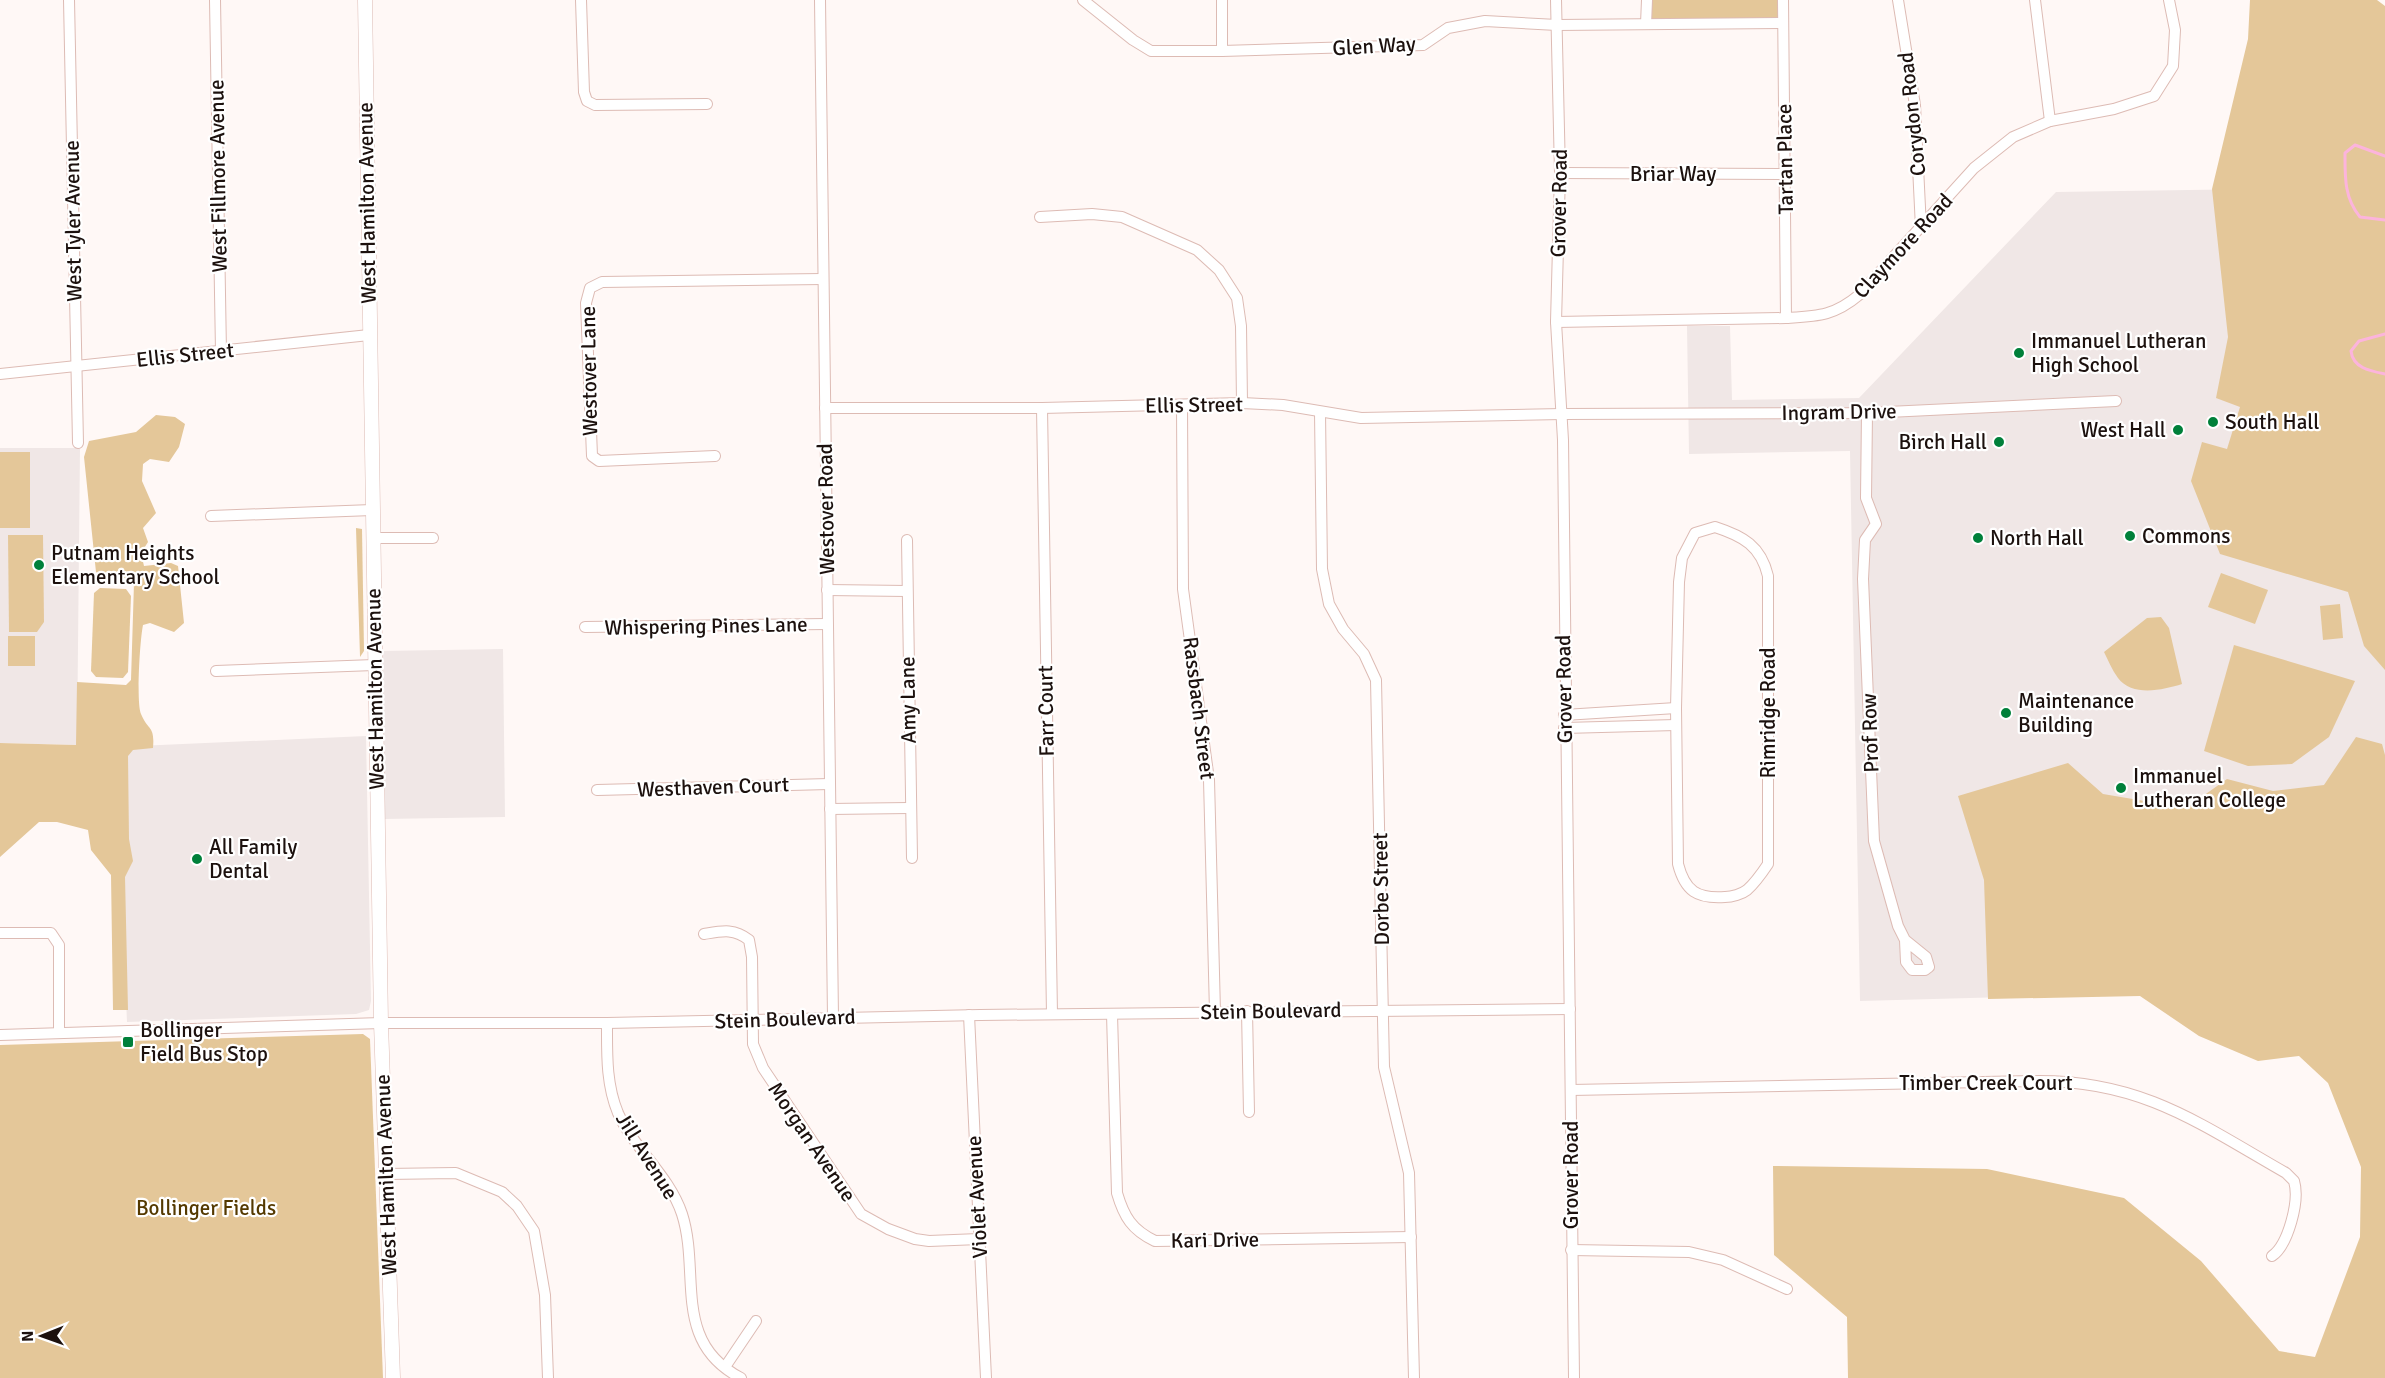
<svg xmlns="http://www.w3.org/2000/svg" width="2385" height="1378" viewBox="0 0 2385 1378" font-family="Signika,sans-serif">
<rect width="100%" height="100%" fill="#fff8f6"/>
<!-- built -->
<g fill="#f0e7e6">
<path d="M2385 187V987L1860 1001 1850 451 1689 454 1687 326H1730L1732 400 1859 398 2056 192Z"/>
<path d="M0 448H80L77 745 0 743Z"/>
<path d="M503 649 505 817 384 819 382 651Z"/>
<path d="M366 736 371 1001 369 1010 356 1014 127 1022 115 747Z"/>
</g>
<!-- green -->
<g fill="#e4c799">
<path d="M1647 0H1783V23L1646 24Z"/>
<path d="M2250 0H2377L2385 6V670L2364 646 2348 592 2220 554 2191 481 2202 442 2227 449 2240 407 2216 398 2228 337 2212 189 2248 39Z"/>
<path d="M156 415 175 417 185 424 179 447 169 462 150 459 143 464 142 481 156 513 143 528 148 542 141 553 144 566 171 563 178 566 184 623 174 632 150 623 143 625C140 639 136 703 141 714 148 731 155 725 153 748L133 750 128 756 129 839 133 861 125 877 128 1010H113L111 875 91 850 88 830 57 822H39L0 857V743L76 745 77 682 126 685 131 680 134 583 126 578 106 579 96 572 84 457 89 441 136 432Z"/>
<rect x="0" y="452" width="30" height="76"/>
<path d="M356 528 362 529 364 651 360 657Z"/>
<path d="M8 535H43L44 622 37 632H9Z"/>
<path d="M2221 573 2268 590 2255 624 2208 607Z"/>
<path d="M100 588 126 589 131 596 128 672 123 678 96 677 91 671 94 593Z"/>
<path d="M2340 604 2343 638 2323 640 2320 606Z"/>
<path d="M2161 617 2169 628 2182 684C2163 690 2132 697 2118 678 2112 670 2108 660 2104 652L2147 618Z"/>
<rect x="8" y="636" width="27" height="30"/>
<path d="M2234 645 2355 681 2329 737 2292 764 2248 766 2204 751Z"/>
<path d="M2356 737 2382 744 2385 755V1378H1848L1847 1317 1774 1255 1773 1166 1987 1169 2124 1198 2201 1261 2279 1351 2315 1357 2360 1237 2361 1167 2328 1083 2299 1056 2258 1061 2199 1036 2140 996 1988 999 1984 880 1958 796 2068 763 2103 794 2186 808 2227 779 2273 791 2324 785Z"/>
<path d="M363 1034 370 1039 383 1378H0V1045Z"/>
</g>
<g fill="none" stroke-linecap="round" stroke-linejoin="round">
<!-- stream -->
<g stroke="#fcb4dc" stroke-width="3">
<path d="M2385 156 2355 145 2345 153C2345 176 2344 198 2360 217L2385 220"/>
<path d="M2385 334 2359 341 2351 351C2353 368 2370 371 2385 374"/>
</g>
<defs>
<g id="minor">
<path d="M69 0 78 443"/>
<path d="M215 0 221 352"/>
<path d="M581 0 584 92 587 101 595 105 707 104"/>
<path d="M820 0 833 1017"/>
<path d="M1083 0 1133 40 1151 51H1222L1423 45 1448 28 1485 21 1557 25 1783 23"/>
<path d="M1222 0V51"/>
<path d="M1556 0 1560 173 1556 322 1563 440 1574 1378"/>
<path d="M1783 0 1786 318"/>
<path d="M1898 0 1915 105 1921 228"/>
<path d="M2035 0 2050 121"/>
<path d="M1646 24 1647 0"/>
<path d="M1560 173 1786 174"/>
<path d="M1040 217 1092 214 1122 217 1197 250 1219 270 1237 298 1241 326 1242 403"/>
<path d="M1556 322 1786 318C1818 316 1834 316 1859 295L1974 168 2013 137 2050 121 2114 109 2154 96 2173 66 2175 30 2169 0"/>
<path d="M0 374 369 335"/>
<path d="M1182 405 1183 589 1209 780 1215 1012"/>
<path d="M825 408H1042L1242 403 1283 405 1361 418 1562 414 1867 413 2116 401"/>
<path d="M1042 408 1052 1014"/>
<path d="M1320 412 1322 569 1329 604 1343 629 1364 654 1376 680 1384 1067 1409 1173 1414 1378"/>
<path d="M1867 413 1866 498 1876 524 1865 540 1863 579 1874 841 1898 926 1905 940 1926 957 1929 967 1925 970H1912L1906 962 1905 940"/>
<path d="M715 456 599 461 592 456 586 303 590 288 602 282 823 279"/>
<path d="M211 516 372 510"/>
<path d="M1715 527C1743 536 1761 546 1768 576V864C1762 873 1755 883 1747 890 1742 894 1732 897 1725 897 1697 899 1685 891 1678 864L1676 708 1679 582 1682 558 1695 533Z"/>
<path d="M373 538H433"/>
<path d="M907 540 912 858"/>
<path d="M827 590 907 591"/>
<path d="M585 627 827 624"/>
<path d="M216 671 374 665"/>
<path d="M1564 715 1676 708"/>
<path d="M1564 728 1676 725"/>
<path d="M597 790 829 784"/>
<path d="M830 809 909 808"/>
<path d="M0 933H51L59 945V1033"/>
<path d="M704 934C722 931 734 928 749 940L752 957 753 1044 763 1068 861 1214 888 1229 915 1239 929 1241 979 1239"/>
<path d="M1247 1011 1249 1112"/>
<path d="M1112 1014 1117 1193C1124 1217 1132 1230 1155 1241L1411 1237"/>
<path d="M969 1015 986 1378"/>
<path d="M607 1023C607 1054 606 1084 618 1113 634 1149 669 1175 682 1214 701 1273 671 1342 741 1378"/>
<path d="M0 1035 381 1023H607L980 1015 1570 1009"/>
<path d="M1571 1090 2039 1081C2143 1081 2200 1124 2286 1173L2294 1181C2300 1201 2288 1245 2272 1256"/>
<path d="M386 1174 456 1173 502 1192 517 1206 534 1231 545 1295 548 1378"/>
<path d="M1571 1250 1689 1252 1723 1260 1787 1289"/>
<path d="M725 1367 756 1321"/>
</g>
<path id="tertiary" d="M365 0 381 1023 393 1378"/>
</defs>
<!-- minor casing -->
<use href="#minor" stroke="#ddbbb4" stroke-width="12"/>
<!-- tertiary casing -->
<use href="#tertiary" stroke="#ddbbb4" stroke-width="15"/>
<!-- minor -->
<use href="#minor" stroke="#fff" stroke-width="10"/>
<!-- tertiary -->
<use href="#tertiary" stroke="#fff" stroke-width="14"/>
</g>
<!-- markers -->
<g fill="#00803a" stroke="#fff" stroke-width="2">
<circle cx="2019" cy="353" r="6"/>
<circle cx="2213" cy="422" r="6"/>
<circle cx="2178" cy="430" r="6"/>
<circle cx="1999" cy="442" r="6"/>
<circle cx="2130" cy="536" r="6"/>
<circle cx="1978" cy="538" r="6"/>
<circle cx="39" cy="565" r="6"/>
<circle cx="2006" cy="713" r="6"/>
<circle cx="2121" cy="788" r="6"/>
<circle cx="197" cy="859" r="6"/>
<rect x="122" y="1036" width="12" height="12" rx="3"/>
</g>
<g text-anchor="middle" dominant-baseline="central" stroke-width="4.5" stroke-linejoin="round" paint-order="stroke">
<!-- street labels -->
<g font-size="21" fill="#1c110e" stroke="#fff">
<text transform="translate(1374 46) rotate(-3)">Glen Way</text>
<text transform="translate(1912 114) rotate(-96)">Corydon Road</text>
<text transform="translate(1785 159) rotate(-91)">Tartan Place</text>
<text x="1673" y="174">Briar Way</text>
<text transform="translate(218 176) rotate(-91)">West Fillmore Avenue</text>
<text transform="translate(367 203) rotate(-91)">West Hamilton Avenue</text>
<text transform="translate(1559 203) rotate(-89)">Grover Road</text>
<text transform="translate(73 221) rotate(-91)">West Tyler Avenue</text>
<text transform="translate(1903 246) rotate(-47)">Claymore Road</text>
<text transform="translate(185 355) rotate(-6)">Ellis Street</text>
<text transform="translate(589 371) rotate(-91)">Westover Lane</text>
<text transform="translate(1194 405) rotate(-1)">Ellis Street</text>
<text transform="translate(1839 412) rotate(-1)">Ingram Drive</text>
<text transform="translate(826 509) rotate(-91)">Westover Road</text>
<text transform="translate(706 626) rotate(-1)">Whispering Pines Lane</text>
<text transform="translate(375 689) rotate(-91)">West Hamilton Avenue</text>
<text transform="translate(1564 689) rotate(-91)">Grover Road</text>
<text transform="translate(908 700) rotate(-91)">Amy Lane</text>
<text transform="translate(1199 708) rotate(83)">Rassbach Street</text>
<text transform="translate(1046 711) rotate(-91)">Farr Court</text>
<text transform="translate(1768 713) rotate(-90)">Rimridge Road</text>
<text transform="translate(1870 733) rotate(-92)">Prof Row</text>
<text transform="translate(713 787) rotate(-2)">Westhaven Court</text>
<text transform="translate(1381 889) rotate(-91)">Dorbe Street</text>
<text transform="translate(1271 1011) rotate(-1)">Stein Boulevard</text>
<text transform="translate(785 1019) rotate(-2)">Stein Boulevard</text>
<text x="1986" y="1083">Timber Creek Court</text>
<text transform="translate(812 1142) rotate(56)">Morgan Avenue</text>
<text transform="translate(647 1156) rotate(58)">Jill Avenue</text>
<text transform="translate(386 1175) rotate(-92)">West Hamilton Avenue</text>
<text transform="translate(1571 1175) rotate(-90)">Grover Road</text>
<text transform="translate(977 1197) rotate(-93)">Violet Avenue</text>
<text transform="translate(1215 1240) rotate(-1)">Kari Drive</text>
</g>
<!-- poi labels -->
<g font-size="21" fill="#1c110e" stroke="#fff" text-anchor="start">
<text x="2031" y="341">Immanuel Lutheran<tspan x="2031" dy="24">High School</tspan></text>
<text x="2225" y="422">South Hall</text>
<text x="2166" y="430" text-anchor="end">West Hall</text>
<text x="1987" y="442" text-anchor="end">Birch Hall</text>
<text x="2142" y="536">Commons</text>
<text x="1990" y="538">North Hall</text>
<text x="51" y="553">Putnam Heights<tspan x="51" dy="24">Elementary School</tspan></text>
<text x="2018" y="701">Maintenance<tspan x="2018" dy="24">Building</tspan></text>
<text x="2133" y="776">Immanuel<tspan x="2133" dy="24">Lutheran College</tspan></text>
<text x="209" y="847">All Family<tspan x="209" dy="24">Dental</tspan></text>
<text x="140" y="1030">Bollinger<tspan x="140" dy="24">Field Bus Stop</tspan></text>
</g>
<!-- park labels -->
<g font-size="21" fill="#543900" stroke="#fff">
<text x="206" y="1208">Bollinger Fields</text>
</g>
</g>
<!-- north arrow -->
<g transform="translate(42 1336) rotate(269)" stroke="#ffffff" stroke-width="4.5" paint-order="stroke">
<path d="M0-4.5L10 22L0 15L-10 22Z" fill="#1c110e"/>
<text y="-9" font-size="16" font-weight="bold" text-anchor="middle" fill="#1c110e">N</text>
</g>
</svg>
